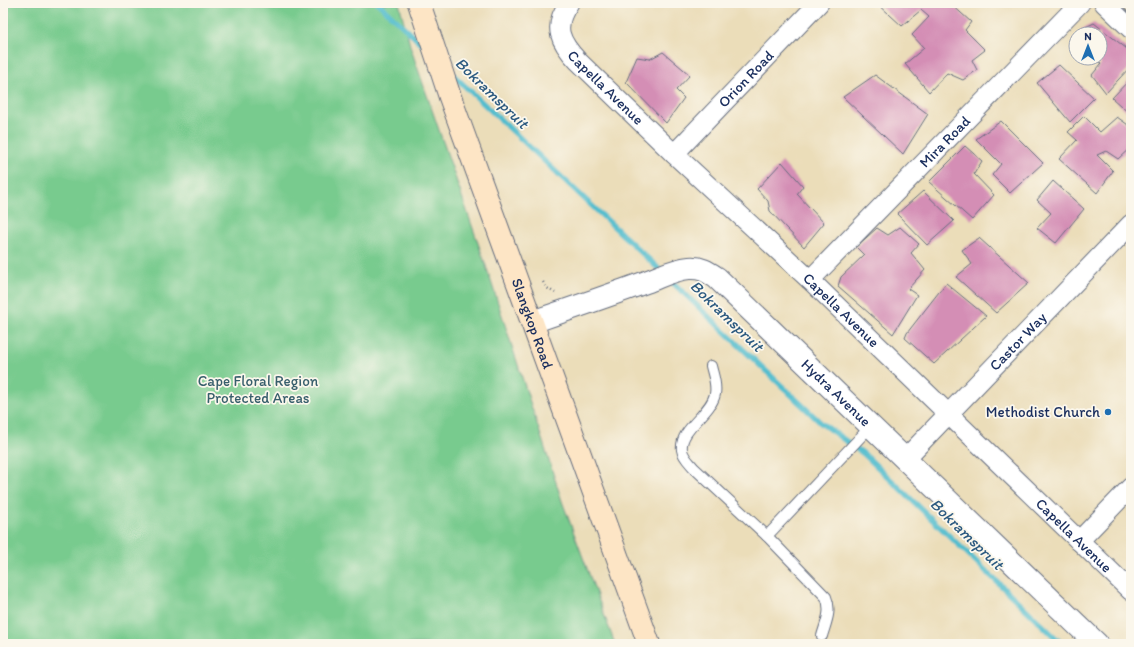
<svg xmlns="http://www.w3.org/2000/svg" width="1134" height="647" viewBox="0 0 1134 647" font-family="Itim,sans-serif">
<rect width="100%" height="100%" fill="#fbf7ec"/>
<filter id="ink" filterUnits="userSpaceOnUse"><feTurbulence type="fractalNoise" baseFrequency=".025" numOctaves="2"/><feDisplacementMap in="SourceGraphic" scale="8" xChannelSelector="R" yChannelSelector="G"/><feConvolveMatrix kernelMatrix="1 2 1 2 8 2 1 2 1" color-interpolation-filters="sRGB"/></filter>
<filter id="wash" filterUnits="userSpaceOnUse"><feTurbulence type="fractalNoise" baseFrequency=".012" numOctaves="4" result="noise"/><feDisplacementMap in="SourceGraphic" scale="16" xChannelSelector="R" yChannelSelector="G"/><feGaussianBlur stdDeviation="0.9" result="paint"/><feColorMatrix in="noise" values="0 0 0 0 0 0 0 0 0 0 0 0 0 0 0 0 0 1.4 0 .05"/><feComposite in="paint" operator="in"/></filter>
<g filter="url(#wash)">
<rect width="100%" height="100%" fill="#ebddb9"/>
<!-- green -->
<path fill="#78cb8e" stroke="#4a7d76" d="M3 3H399L411 49 487 269 562 501 615 644H3Z"/>
<g fill="none" stroke-linecap="round" stroke-linejoin="round">
<!-- stream -->
<g stroke="#52bdce" stroke-width="5.5">
<path d="M378 3 426 48"/>
<path d="M449 71 661 271"/>
<path d="M669 279 821 423 864 454 1062 644"/>
</g>
</g>
<g id="blocks">
<!-- building -->
<g fill="#d48eb5">
<path d="M877 3H950L971 22 965 30 985 50 972 60 977 70 963 80 947 73 929 92 905 64 924 48 912 35 929 17 921 10 902 26Z"/>
<path d="M1094 23 1131 52V66L1106 93 1092 75 1101 64 1095 58H1100V34H1084L1080 30Z"/>
<path d="M663 52 690 75 676 90 684 98 666 123 626 82 637 57 650 59Z"/>
<path d="M1059 65 1094 98 1070 122 1037 83Z"/>
<path d="M875 75 928 114 903 154 843 97Z"/>
<path d="M1131 78V115L1112 98Z"/>
<path d="M1084 116 1100 132 1117 117 1131 127V147L1118 159 1106 151 1097 155 1113 171 1097 193 1059 159 1077 140 1068 132Z"/>
<path d="M1001 121 1043 163 1010 193 992 175 1001 164 976 139Z"/>
<path d="M965 146 982 161 974 174 994 195 972 220 929 182Z"/>
<path d="M782 162 803 186 797 194 824 223 804 247 770 211 768 201 757 189Z"/>
<path d="M1053 181 1084 209 1056 243 1037 228 1051 213 1037 200Z"/>
<path d="M923 191 954 221 927 245 897 214Z"/>
<path d="M900 227 919 244 911 253 925 270 908 289 917 295 893 334 838 286 841 277 864 255 856 247 877 228 888 235Z"/>
<path d="M979 238 1029 283 996 313 956 277 972 264 962 250Z"/>
<path d="M946 283 986 316 934 364 905 338 907 333Z"/>
</g>
</g>
</g>
<g filter="url(#ink)">
<use href="#blocks" fill-opacity="0" stroke="#646c7e" stroke-width="1"/>
<g fill="none" stroke-linecap="round" stroke-linejoin="round">
<defs>
<g id="service">
<path d="M711 366C713 375 717 384 715 394 711 414 679 429 682 450 683 457 690 463 694 468L767 536 826 597C832 611 826 622 822 636"/>
<path d="M767 536 871 426"/>
</g>
<g id="minor">
<path id="s1" d="M569 3C552 27 560 42 578 61L674 154 810 280 1131 591"/>
<path d="M1104 3 1131 29"/>
<path id="s2" d="M674 154 819 3"/>
<path id="s3" d="M810 280 1080 3"/>
<path id="s4" d="M905 459 1131 224"/>
<path d="M1079 541 1131 487"/>
</g>
<g id="tertiary">
<path id="s5" d="M532 322C570 309 608 296 646 282 660 277 674 269 689 268 701 267 708 272 717 278L1097 644"/>
</g>
<g id="secondary">
<path id="s6" d="M419 3 450 97 649 644"/>
</g>
</defs>
<!-- service casing -->
<use href="#service" stroke="#646c7e" stroke-width="12"/>
<!-- minor casing -->
<use href="#minor" stroke="#646c7e" stroke-width="21"/>
<!-- tertiary casing -->
<use href="#tertiary" stroke="#646c7e" stroke-width="24"/>
<!-- secondary casing -->
<use href="#secondary" stroke="#646c7e" stroke-width="24"/>
<!-- path -->
<path stroke="#646c7e" stroke-width="2.5" stroke-dasharray="1 3" stroke-linecap="butt" d="M543 282 547 288 555 293"/>
<!-- service -->
<use href="#service" stroke="#fff" stroke-width="10"/>
<!-- minor -->
<use href="#minor" stroke="#fff" stroke-width="19"/>
<!-- tertiary -->
<use href="#tertiary" stroke="#fff" stroke-width="22"/>
<!-- secondary -->
<use href="#secondary" stroke="#fde5c5" stroke-width="22"/>
</g>
</g>
<!-- markers -->
<circle fill="#1f6fb2" stroke="#fbf7ec" stroke-width="1.5" cx="1108" cy="412" r="4"/>
<g text-anchor="middle" dominant-baseline="central" stroke-width="3.5" stroke-linejoin="round" paint-order="stroke">
<!-- street labels -->
<g font-size="15" fill="#1b2f5e" stroke="#fbf7ec">
<text stroke="none"><textPath href="#s2" startOffset="104">Orion Road</textPath></text>
<text stroke="none"><textPath href="#s1" startOffset="104">Capella Avenue</textPath></text>
<text stroke="none"><textPath href="#s3" startOffset="193">Mira Road</textPath></text>
<text stroke="none"><textPath href="#s1" startOffset="428">Capella Avenue</textPath></text>
<text stroke="none"><textPath href="#s6" startOffset="340">Slangkop Road</textPath></text>
<text stroke="none"><textPath href="#s4" startOffset="163">Castor Way</textPath></text>
<text stroke="none"><textPath href="#s5" startOffset="362">Hydra Avenue</textPath></text>
<text stroke="none"><textPath href="#s1" startOffset="752">Capella Avenue</textPath></text>
</g>
<!-- park labels -->
<g font-size="15" fill="#375e6c" stroke="#fbf7ec">
<text x="258" y="381">Cape Floral Region<tspan x="258" dy="17">Protected Areas</tspan></text>
</g>
<!-- poi labels -->
<g font-size="15" fill="#1b2f5e" stroke="#fbf7ec" text-anchor="end">
<text x="1100" y="412">Methodist Church</text>
</g>
<!-- water labels -->
<g font-size="16" font-style="italic" fill="#2c5a80" stroke="#fbf7ec">
<text transform="translate(492 93) rotate(44)">Bokramspruit</text>
<text transform="translate(727 316) rotate(44)">Bokramspruit</text>
<text transform="translate(967 534) rotate(44)">Bokramspruit</text>
</g>
</g>
<!-- margin -->
<rect width="1134" height="647" fill="none" stroke="#fbf7ec" stroke-width="16"/>
<!-- north arrow -->
<g transform="translate(1088 46)"><circle r="19" fill="#fbf7ec" stroke="#a1a7b3"/>
<path d="M0-3L7 15L0 10L-7 15Z" fill="#1f6fb2"/>
<text y="-6" font-size="11" font-weight="bold" text-anchor="middle" fill="#1b2f5e">N</text>
</g>
</svg>
